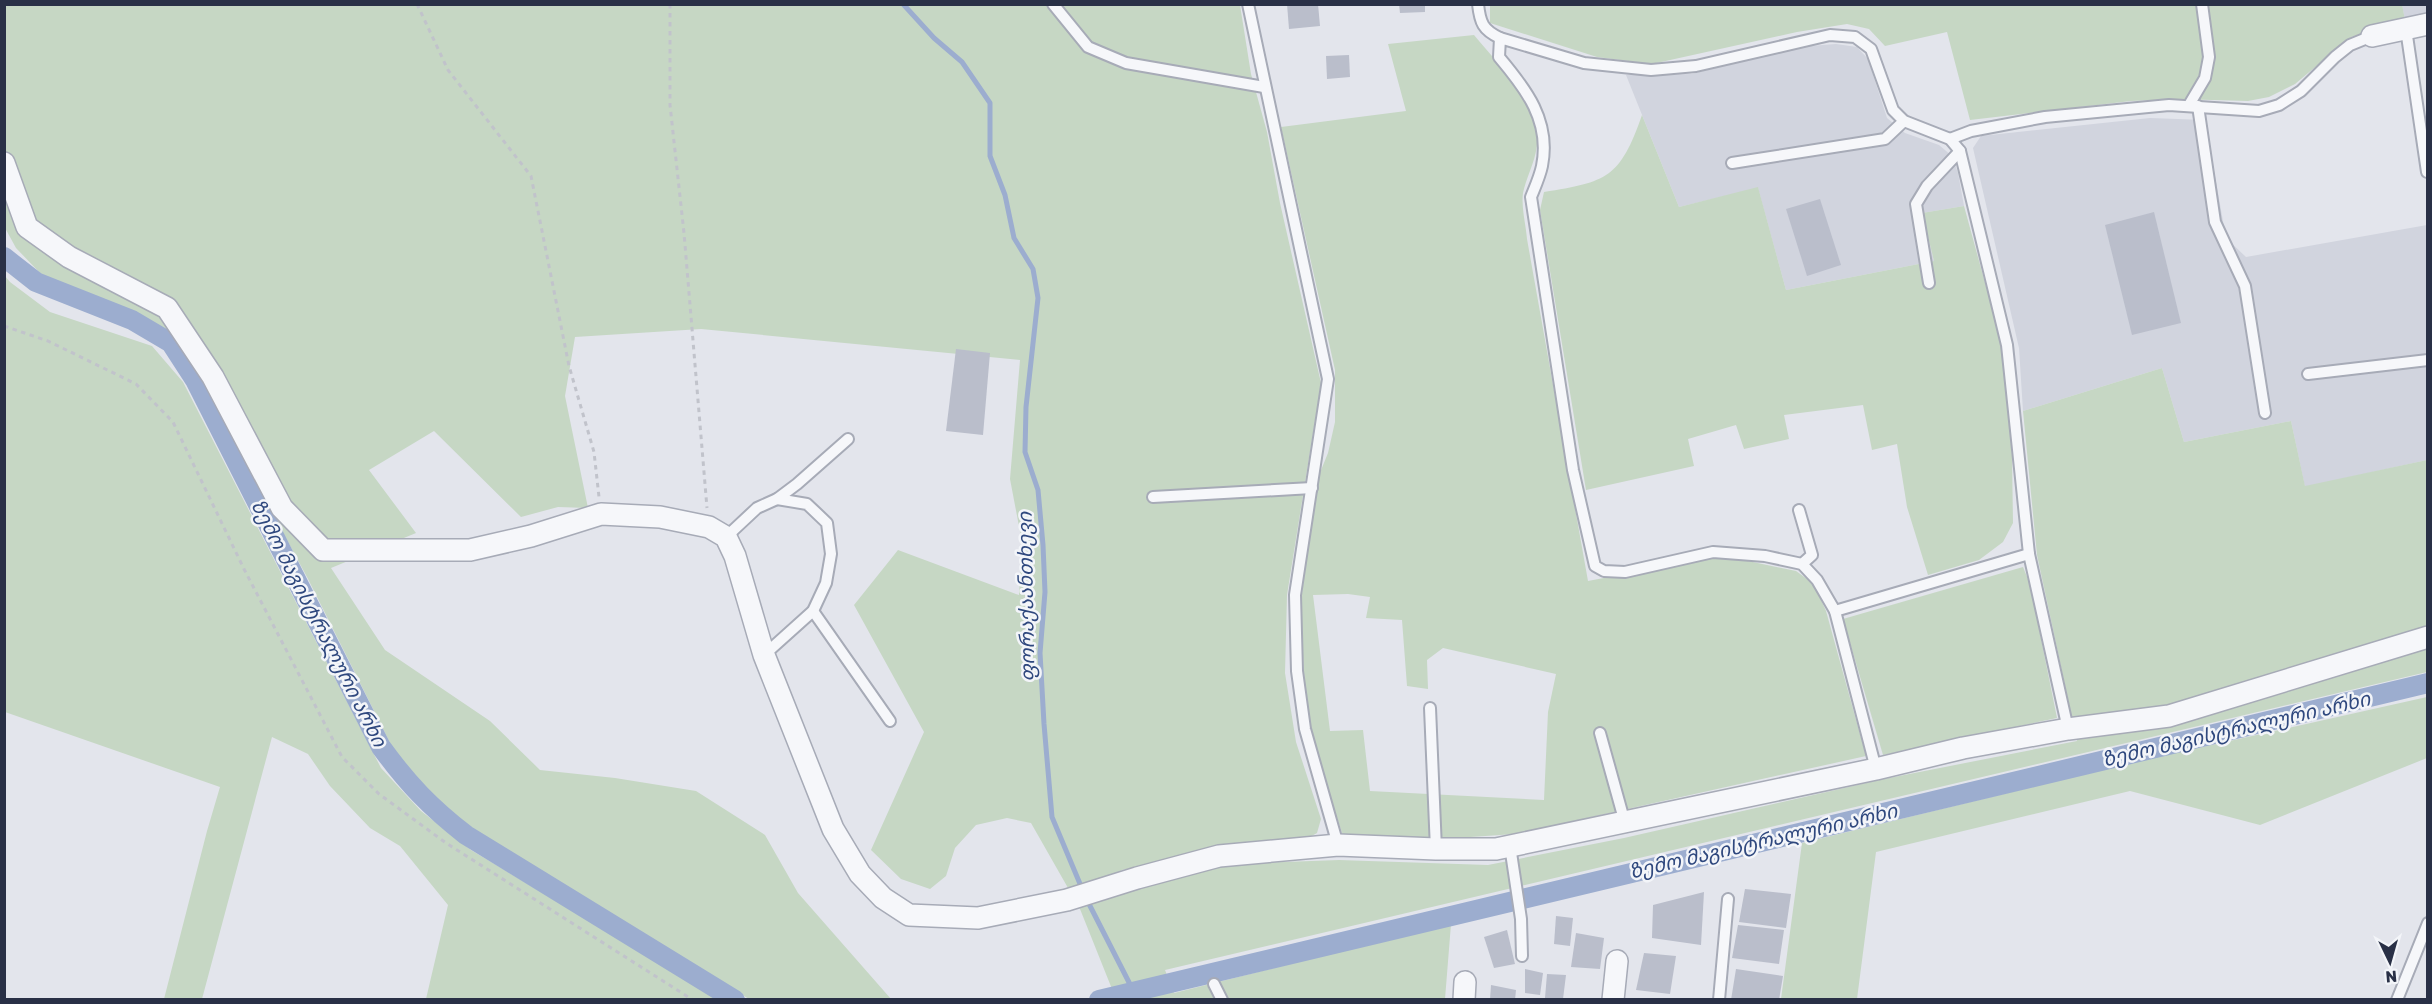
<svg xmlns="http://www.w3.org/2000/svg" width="2432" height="1004" viewBox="0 0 2432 1004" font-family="Rubik,'Noto Sans Georgian',sans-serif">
<rect width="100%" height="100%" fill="#e3e5ec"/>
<!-- built -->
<g fill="#d1d4de">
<path d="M2402 5H2427V13L2405 20Z"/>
<path d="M1836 44 1857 47 1868 59 1887 118 1905 133 1939 145 1952 156 1958 173 1964 206 1922 213 1934 261 1786 290 1758 188 1679 207 1626 75 1692 74 1796 47Z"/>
<path d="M2150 118 2205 120 2226 238 2246 257 2427 225V460L2305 487 2291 421 2184 442 2162 368 2023 411 2019 348 1973 148 1981 136Z"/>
</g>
<!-- green -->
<g fill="#c6d7c4" fill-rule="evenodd">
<path d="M1490 4H2402L2405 20 2351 37 2295 84 2269 97 2248 101 2176 99 2131 101 1970 120 1947 32 1885 46 1869 29 1847 24 1797 32 1652 64 1597 57 1490 23Z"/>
<path d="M4 5H1240L1251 74 1267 132 1280 203 1321 383 1287 595 1285 673 1296 742 1321 819 1317 833 1308 838 1228 845 1122 870 1103 883 1226 864 1339 860 1488 865 1624 838 1884 779 2077 741 2037 555 2023 411 2162 368 2184 442 2291 421 2305 486 2427 460V672L1165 970 1174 993 1451 924 1445 999H1116L1080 909 1031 823 1007 818 976 825 955 848 946 876 930 889 901 879 871 850 924 732 854 605 898 550 1019 595 1022 542 1010 479 1020 360 701 329 575 337 565 396 588 508 558 507 521 517 434 431 369 470 416 533 331 568 385 650 490 721 540 770 615 778 696 791 765 835 798 893 891 999H749L496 846 434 804 401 765 307 577 182 347 166 330 41 274 16 248 4 226Z"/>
<path d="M1474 35C1495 60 1534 101 1537 135 1539 156 1527 174 1523 193 1521 207 1526 225 1527 239L1588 581 1709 558 1748 561 1796 571 1814 584 1826 611 1866 756 1515 834 1441 839H1347L1342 833 1310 733 1306 703 1300 609 1317 480 1328 453 1335 422V370L1281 127 1406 111 1388 44ZM1348 594 1370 597 1366 618 1402 620 1407 686 1428 689 1427 660 1443 648 1556 674 1548 712 1544 800 1370 791 1363 730 1330 731 1313 595Z"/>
<path d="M1642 115 1679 207 1758 187 1786 290 1934 261 1922 213 1964 206 2002 345 2012 456 2013 523 2003 542 1979 560 1928 575 1907 507 1897 444 1872 450 1863 405 1784 415 1789 439 1744 449 1736 425 1688 439 1694 466 1586 490 1540 210 1544 192C1607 182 1620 178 1642 115Z"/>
<path d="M5 276 10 282 50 312 152 346 183 382 381 768 421 811 471 850 720 999H426L448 905 400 846 370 828 330 786 308 754 272 737 202 999H164L207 831 220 787 5 712Z"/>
<path d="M2023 567 2030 584 2057 718 1883 755 1843 619Z"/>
<path d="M2427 697V758L2260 825 2130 791 1876 852 1857 999H1781L1802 843 2126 764Z"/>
</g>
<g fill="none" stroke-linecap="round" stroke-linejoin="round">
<!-- stream -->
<g stroke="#9cadcf" stroke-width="5">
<path d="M903 4 934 38 962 62 990 103V156L1005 195 1014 238 1033 269 1038 298 1026 407 1025 452 1038 490 1043 545 1045 592 1040 653 1044 724 1052 817 1083 891"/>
<path d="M1087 900 1138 1000"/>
</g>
<!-- canal -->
<g stroke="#9cadcf" stroke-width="20">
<path d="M4 257 36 282 132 320 171 343 195 380 381 747C408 784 430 807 466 835L735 1000"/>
<path d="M1099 1000 2428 683"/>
</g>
</g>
<!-- building -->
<g fill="#babecb">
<path d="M1287 4H1318L1320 26 1289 29Z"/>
<path d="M1399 4H1425V12L1400 13Z"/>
<path d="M1349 55 1350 77 1327 79 1326 56Z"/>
<path d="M1820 199 1841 265 1807 276 1786 209Z"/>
<path d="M2154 212 2181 323 2132 335 2105 225Z"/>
<path d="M956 349 990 353 983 435 946 431Z"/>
<path d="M1745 889 1791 894 1786 928 1739 922Z"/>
<path d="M1704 892 1701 945 1652 938 1653 905Z"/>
<path d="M1556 916 1573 918 1570 946 1554 944Z"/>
<path d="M1738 925 1784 930 1779 964 1732 958Z"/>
<path d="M1507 930 1515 964 1494 968 1484 937Z"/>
<path d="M1576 933 1604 938 1600 969 1571 967Z"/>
<path d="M1644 953 1676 956 1670 994 1636 990Z"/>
<path d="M1525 969 1543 973 1540 995 1525 993Z"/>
<path d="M1736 969 1783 976 1779 1000H1731Z"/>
<path d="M1547 974 1566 975 1563 999 1545 998Z"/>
<path d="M1491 985 1516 990 1515 1000H1490Z"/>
</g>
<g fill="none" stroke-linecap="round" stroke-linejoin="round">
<defs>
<g id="lane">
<path d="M1053 4 1088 47 1126 63 1264 87"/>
<path d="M1248 4 1328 379 1295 595 1297 671 1305 729 1338 845"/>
<path d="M1478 4C1480 23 1483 30 1500 38"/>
<path d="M2406 29 2427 172"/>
<path d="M2189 105 2205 78 2209 57 2202 4"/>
<path d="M2198 106 2215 222 2245 286 2265 413"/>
<path d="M1950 139 1971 131 2045 117 2169 105 2259 111 2279 105 2301 91 2335 57 2350 45 2372 36"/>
<path d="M1732 163 1885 139 1904 121"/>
<path d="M1929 283 1916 204 1927 186 1960 151"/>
<path d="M2308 374 2428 360"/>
<path d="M1153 497 1312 488"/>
<path d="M1799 510 1812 555 1802 564"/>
<path d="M726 537 757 508 777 499 797 484 848 439"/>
<path d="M813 611 890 721"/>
<path d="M1835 611 2029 554"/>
<path d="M764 655 813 611 826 583 831 554 827 523 807 504 777 499"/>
<path d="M1430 708 1436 849"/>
<path d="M1600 733 1625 823"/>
<path d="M1876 769 1835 611 1817 580 1802 564 1765 556 1713 552 1625 572 1604 571 1595 566 1573 470 1531 197C1535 187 1540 176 1542 166 1551 121 1526 89 1499 57L1500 38 1584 63 1651 70 1696 66 1830 35 1855 37 1871 49 1893 110 1904 121 1950 139 1960 151 2007 345 2029 554 2068 729"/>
<path d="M1510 846 1521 919 1522 956"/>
<path d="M1214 984 1222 1000"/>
<path d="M1719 1000 1728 899"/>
<path d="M2397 1000 2428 923"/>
</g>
<g id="street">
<path d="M2372 36 2428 24"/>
<path d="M4 163 27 227 69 257 167 308 213 377 282 508 323 550H470L531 536 601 514 660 517 709 527 726 537 735 556 764 655 833 829 860 874 883 898 909 915 978 918 1067 900 1137 878 1219 856 1338 845 1436 849H1496L1876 769 1963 748 2068 729 2169 716 2428 637"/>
<path d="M1464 1000 1465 982"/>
<path d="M1613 1000 1617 961"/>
</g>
</defs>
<!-- lane casing -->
<use href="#lane" stroke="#a7abb7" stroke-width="14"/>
<!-- street casing -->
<use href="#street" stroke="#a7abb7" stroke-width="24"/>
<!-- path -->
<g stroke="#c1c3cb" stroke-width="3" stroke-dasharray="4.5 4.5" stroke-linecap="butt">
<path d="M417 4 448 70 531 176 569 366 594 452 599 497"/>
<path d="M670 4V105L684 233 707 508"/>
<path d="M4 326 48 341 136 384 173 422 244 569 342 757 379 794 446 843 693 1000"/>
</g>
<!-- lane -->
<use href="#lane" stroke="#f6f7fa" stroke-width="10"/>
<!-- street -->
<use href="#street" stroke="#f6f7fa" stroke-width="21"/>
</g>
<g text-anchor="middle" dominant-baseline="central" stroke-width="5" stroke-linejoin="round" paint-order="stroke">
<!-- water labels -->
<g font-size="20" font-style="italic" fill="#2f487e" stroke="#f3f5f9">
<text transform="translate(1026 597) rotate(-91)">ფორაქაანთხევი</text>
<text transform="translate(319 623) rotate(63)">ზემო მაგისტრალური არხი</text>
<text transform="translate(2236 729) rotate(-13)">ზემო მაგისტრალური არხი</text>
<text transform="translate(1763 841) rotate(-13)">ზემო მაგისტრალური არხი</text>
</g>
</g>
<!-- border -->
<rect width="2432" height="1004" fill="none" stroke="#293046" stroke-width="12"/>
<!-- north arrow -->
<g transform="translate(2390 962) rotate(175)" stroke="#f3f5f9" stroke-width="4.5" paint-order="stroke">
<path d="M0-4.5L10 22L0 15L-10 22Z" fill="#293046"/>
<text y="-9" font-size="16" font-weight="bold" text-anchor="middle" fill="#293046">N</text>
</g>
</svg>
